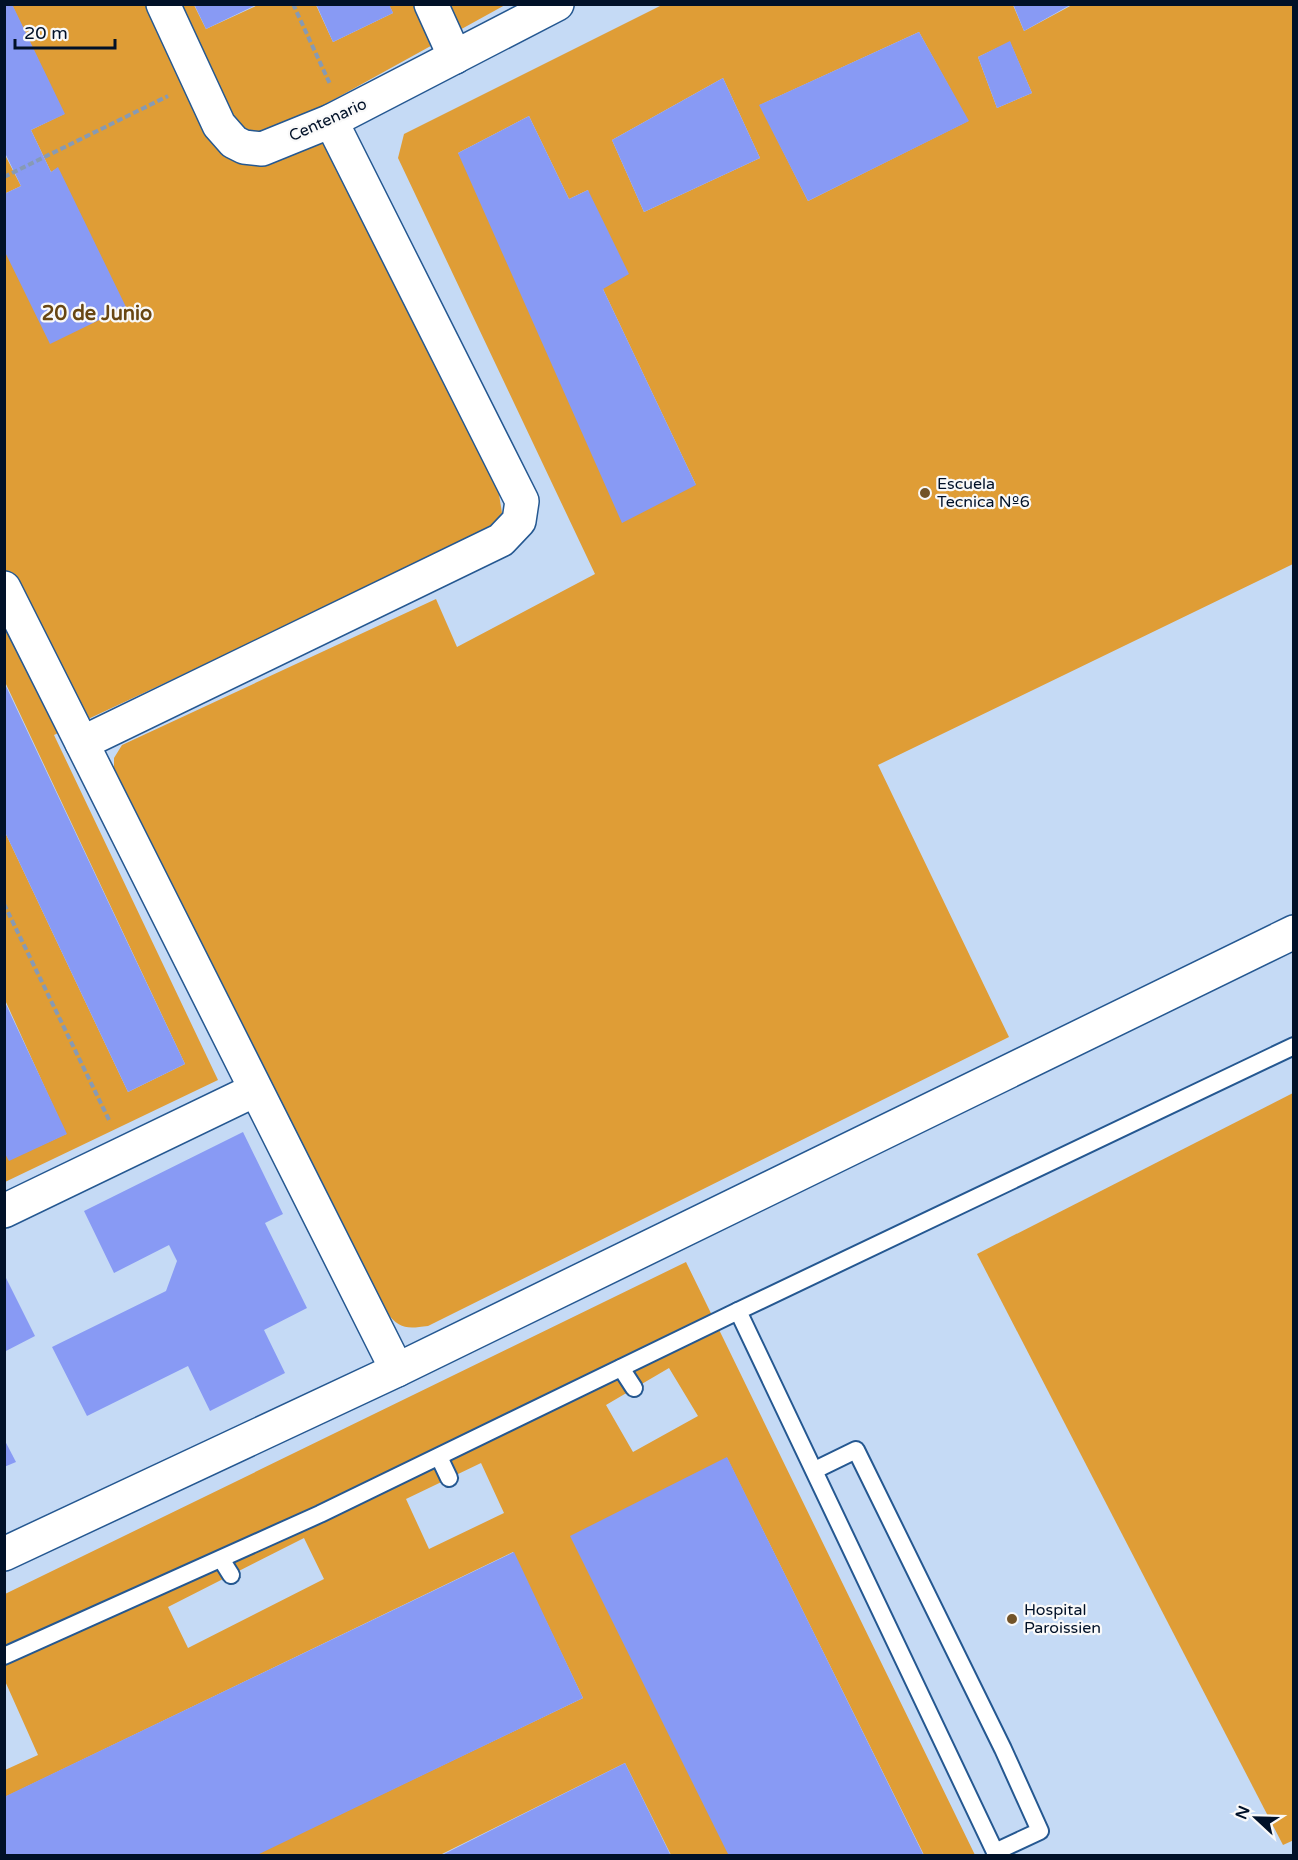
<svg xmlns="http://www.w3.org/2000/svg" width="1298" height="1860" viewBox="0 0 1298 1860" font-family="'Varela Round',sans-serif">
<rect width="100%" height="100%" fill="#c5daf5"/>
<!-- green -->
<g fill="#df9d36" fill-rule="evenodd">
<path d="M12 5H194L206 29 258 5H316L333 42 393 13 389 5H505L313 111 497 482 502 513 485 533 54 735 218 1080 5 1182V1152L9 1160 66 1134 5 1000 4 830 128 1092 185 1064 5 682V250L58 168 51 172 31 130 64 114Z"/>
<path d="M662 5H1013L1024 31 1072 5H1293V564L878 765 1009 1037 428 1326C406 1329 400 1329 386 1312L114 772V758L122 745 436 599 457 647 595 574 398 158 404 134ZM919 32 968 121 808 201 760 105ZM1010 42 1032 93 997 108 978 57ZM723 78 760 158 644 212 612 140ZM529 116 569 199 588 190 603 289 696 485 458 153Z"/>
<path d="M4 153 21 186 4 194Z"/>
<path d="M1293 1093 1294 1840 1283 1845 977 1254Z"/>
<path d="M686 1262 975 1855H924L727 1458 729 1855H671L625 1763 440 1855H255L583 1698 513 1552 5 1797V1770L38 1755 5 1681V1594ZM669 1368 698 1416 633 1452 606 1405ZM481 1463 504 1513 429 1549 406 1499ZM304 1538 324 1579 188 1648 168 1607Z"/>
</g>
<!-- building -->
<g fill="#889af4">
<path d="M5 4H12L65 114 31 130 51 172 58 167 126 307 50 344 4 250V194L21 186 5 153Z"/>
<path d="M194 4H258L206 29Z"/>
<path d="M316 4H389L393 13 333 42Z"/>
<path d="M1013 4H1072L1024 31Z"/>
<path d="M919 32 969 121 808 201 759 105Z"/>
<path d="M1010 41 1032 93 997 108 978 57Z"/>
<path d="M723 78 760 158 644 212 612 140Z"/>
<path d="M529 116 569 199 588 190 629 274 603 289 696 485 622 523 458 153Z"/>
<path d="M4 682 185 1064 128 1092 4 830Z"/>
<path d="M4 1000 67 1134 9 1161 4 1152Z"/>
<path d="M243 1132 283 1214 265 1223 307 1308 264 1330 285 1373 210 1411 188 1366 87 1416 52 1347 166 1291 177 1261 169 1245 114 1273 84 1211Z"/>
<path d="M6 1278 35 1336 4 1352V1279Z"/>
<path d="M4 1439 16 1462 4 1467Z"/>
<path d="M727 1457 924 1856H729L570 1536Z"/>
<path d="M514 1552 583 1698 255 1856H4V1797Z"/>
<path d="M625 1763 671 1856H440Z"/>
</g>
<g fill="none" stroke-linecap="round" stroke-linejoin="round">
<defs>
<g id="lane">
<path d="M621 1368 634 1388"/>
<path d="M439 1457 449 1478"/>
<path d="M815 1470 856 1450 1003 1749 1040 1831 995 1852"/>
<path d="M221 1559 231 1575"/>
<path d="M4 1656 320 1514 738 1311"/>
<path d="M997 1856 738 1311 1294 1046"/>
</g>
<g id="street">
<path d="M163 4 219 125 234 142 244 147 262 149 331 121 557 4"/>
<path d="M431 4 455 57"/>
<path d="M4 588 397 1370"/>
<path d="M82 743 501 540 519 521 522 501 331 121"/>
<path d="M4 1211 255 1090"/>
</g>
<path id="secondary" d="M4 1554 397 1370 1294 932"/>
</defs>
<!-- lane casing -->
<use href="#lane" stroke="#255891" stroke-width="20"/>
<!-- street casing -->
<use href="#street" stroke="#255891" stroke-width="36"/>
<!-- secondary casing -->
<use href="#secondary" stroke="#255891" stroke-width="36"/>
<!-- path -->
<g stroke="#879ab4" stroke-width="4" stroke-dasharray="6 3" stroke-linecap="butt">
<path d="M293 4 330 84"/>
<path d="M4 177 168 96"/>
<path d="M4 904 110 1122"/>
</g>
<!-- lane -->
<use href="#lane" stroke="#fff" stroke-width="16"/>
<!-- street -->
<use href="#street" stroke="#fff" stroke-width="33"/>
<!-- secondary -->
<use href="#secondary" stroke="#fff" stroke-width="33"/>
</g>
<!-- markers -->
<g fill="#725328" stroke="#f9f9f9" stroke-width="2">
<circle cx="925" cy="493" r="6"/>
<circle cx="1012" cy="1619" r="6"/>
</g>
<g text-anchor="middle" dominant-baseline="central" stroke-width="4.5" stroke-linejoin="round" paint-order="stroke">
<!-- street labels -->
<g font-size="16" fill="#011128" stroke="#f9f9f9">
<text transform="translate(328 120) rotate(-24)">Centenario</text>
</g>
<!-- poi labels -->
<g font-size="16" fill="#011128" stroke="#f9f9f9" text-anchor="start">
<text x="937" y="484">Escuela<tspan x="937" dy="18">Tecnica Nº6</tspan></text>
<text x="1024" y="1610">Hospital<tspan x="1024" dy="18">Paroissien</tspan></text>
</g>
<!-- quarter labels -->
<g font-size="20" font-weight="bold" fill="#684612" stroke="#f9f9f9">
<text x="97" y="314">20 de Junio</text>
</g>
</g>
<!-- border -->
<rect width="1298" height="1860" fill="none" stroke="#011128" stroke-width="12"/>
<!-- north arrow -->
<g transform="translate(1256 1818) rotate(292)" stroke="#f9f9f9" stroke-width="4.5" paint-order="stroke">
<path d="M0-4.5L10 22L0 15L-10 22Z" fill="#011128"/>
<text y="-9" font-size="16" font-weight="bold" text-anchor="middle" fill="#011128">N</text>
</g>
<!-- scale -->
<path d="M15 39v9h100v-9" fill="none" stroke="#011128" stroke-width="3"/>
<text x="24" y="39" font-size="18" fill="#011128" stroke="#f9f9f9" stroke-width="4.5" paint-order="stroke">20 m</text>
</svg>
